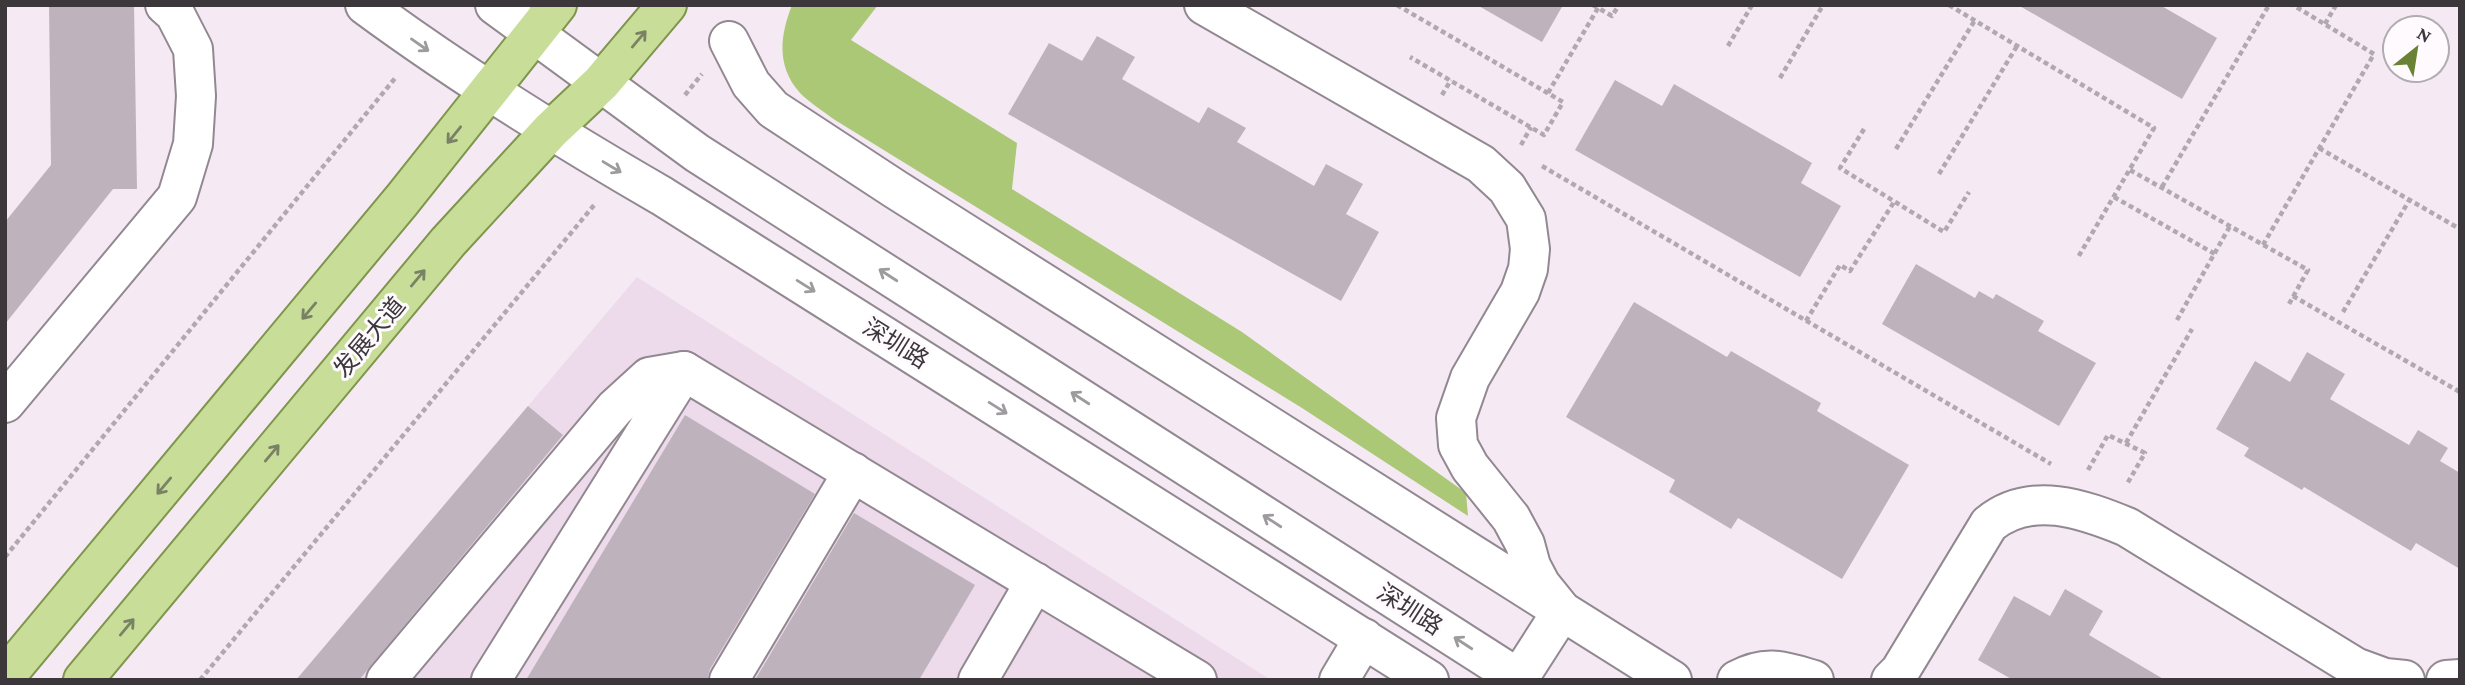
<svg xmlns="http://www.w3.org/2000/svg" width="2465" height="685" viewBox="0 0 2465 685" font-family="'Crimson Pro','Noto Sans SC',serif">
<rect width="100%" height="100%" fill="#f5eaf4"/>
<!-- built -->
<path fill="#eddbec" d="M637 277 1241 661 1271 680H296Z"/>
<!-- green -->
<path fill="#abc876" d="M792 5H878L851 40 1017 143 1012 189 1242 332 1466 493 1468 516 1302 408 835 120C824 112 810 103 800 93 776 66 780 36 792 5Z"/>
<!-- building -->
<g fill="#beb3bd">
<path d="M49 5H134L137 189H113L5 324V222L51 165Z"/>
<path d="M1477 5H1563L1542 42Z"/>
<path d="M2018 5H2160L2217 38 2182 99Z"/>
<path d="M1097 36 1135 57 1122 79 1199 123 1208 107 1246 128 1237 142 1314 186 1326 164 1363 184 1346 214 1379 232 1341 301 1008 114 1049 43 1082 61Z"/>
<path d="M1615 80 1662 106 1674 84 1812 163 1801 183 1841 206 1800 277 1575 150Z"/>
<path d="M1916 264 1975 298 1979 291 1993 299 1996 294 2044 321 2038 331 2096 363 2059 426 1882 324Z"/>
<path d="M1634 302 1727 357 1731 351 1821 403 1817 411 1909 465 1842 579 1738 518 1731 529 1669 492 1675 480 1566 417Z"/>
<path d="M2307 352 2345 374 2330 399 2409 445 2418 430 2448 448 2440 461 2460 473V569L2416 543 2411 551 2304 487 2302 490 2244 456 2249 448 2216 429 2255 361 2290 382Z"/>
<path d="M528 406 563 435 359 680H296Z"/>
<path d="M685 415 815 494 710 669 707 680H526Z"/>
<path d="M854 513 975 585 919 680H755Z"/>
<path d="M2065 589 2103 611 2089 635 2165 680H2013L1978 660 2014 596 2050 616Z"/>
</g>
<g fill="none" stroke-linecap="round" stroke-linejoin="round">
<defs>
<g id="minor">
<path d="M365 5C460 75 560 137 662 196L1429 680"/>
<path d="M495 5 697 153 1521 680"/>
<path d="M1204 5 1481 164 1507 188 1526 219 1530 249 1528 269 1520 292 1470 378 1456 418 1458 445 1470 467 1511 518 1525 544 1531 566 1541 585 1562 611 1672 680"/>
<path d="M729 41 751 84 773 109 895 189 1562 611 1519 678"/>
<path d="M5 403 177 197 193 144 196 96 193 49 175 14 165 5"/>
<path d="M386 680 615 408 649 377 684 371 1197 680"/>
<path d="M491 680 684 371"/>
<path d="M729 680 853 472"/>
<path d="M978 680 1035 582"/>
<path d="M1339 680 1364 638"/>
<path d="M1737 680C1767 664 1783 671 1814 680"/>
<path d="M1891 680 1900 671 1989 524C2031 490 2083 509 2127 527L2355 667 2385 678 2405 680"/>
<path d="M2446 680 2460 679"/>
</g>
<g id="major">
<path d="M5 677 402 200 557 5"/>
<path d="M83 680 448 242 551 130 601 83 667 5"/>
</g>
</defs>
<!-- minor casing -->
<use href="#minor" stroke="#928891" stroke-width="42"/>
<!-- major casing -->
<use href="#major" stroke="#7e954b" stroke-width="42"/>
<!-- path -->
<g stroke="#b1a8b0" stroke-width="4.5" stroke-dasharray="5 3.5" stroke-linecap="butt">
<path d="M1397 5 1563 102 1544 135 1410 57"/>
<path d="M1593 5 1612 16 1619 5"/>
<path d="M1949 5 2154 128 2077 259"/>
<path d="M2325 24 2336 5"/>
<path d="M1728 46 1752 5"/>
<path d="M1780 78 1823 5"/>
<path d="M1548 93 1598 8"/>
<path d="M685 95 702 74"/>
<path d="M1442 95 1451 80"/>
<path d="M1864 129 1840 168 1944 232 1969 192"/>
<path d="M1521 145 1531 127"/>
<path d="M2319 148 2460 229"/>
<path d="M1896 149 1975 20"/>
<path d="M1542 166 2051 464"/>
<path d="M2130 170 2308 270 2289 304"/>
<path d="M1939 174 2017 46"/>
<path d="M2162 187 2269 5"/>
<path d="M2114 197 2215 254"/>
<path d="M2263 245 2374 54 2293 5"/>
<path d="M2293 296 2460 392"/>
<path d="M2343 312 2410 199"/>
<path d="M2177 320 2230 226"/>
<path d="M1806 321 1840 265 1850 271 1894 202"/>
<path d="M2126 443 2192 329"/>
<path d="M2088 470 2108 435 2145 453 2127 484"/>
<path d="M5 557 396 77"/>
<path d="M200 680 595 204"/>
</g>
<!-- minor -->
<use href="#minor" stroke="#fff" stroke-width="38"/>
<!-- major -->
<use href="#major" stroke="#c7dd98" stroke-width="38"/>
</g>
<!-- one-way arrows -->
<defs><path id="oneway-shaft" d="M-6 0H5M1.5-3L5.5 0L1.5 3" fill="none" stroke-width="1.6" stroke-linecap="round" stroke-linejoin="round" transform="scale(1.75)"/></defs>
<g stroke="#7a8265">
<use href="#oneway-shaft" transform="translate(639 39) rotate(-50)"/>
<use href="#oneway-shaft" transform="translate(454 135) rotate(129)"/>
<use href="#oneway-shaft" transform="translate(418 278) rotate(-50)"/>
<use href="#oneway-shaft" transform="translate(309 311) rotate(130)"/>
<use href="#oneway-shaft" transform="translate(272 453) rotate(-50)"/>
<use href="#oneway-shaft" transform="translate(164 486) rotate(130)"/>
<use href="#oneway-shaft" transform="translate(127 627) rotate(-50)"/>
</g>
<g stroke="#9d9b9d">
<use href="#oneway-shaft" transform="translate(420 45) rotate(35)"/>
<use href="#oneway-shaft" transform="translate(612 167) rotate(31)"/>
<use href="#oneway-shaft" transform="translate(888 275) rotate(-147)"/>
<use href="#oneway-shaft" transform="translate(806 286) rotate(32)"/>
<use href="#oneway-shaft" transform="translate(1080 398) rotate(-147)"/>
<use href="#oneway-shaft" transform="translate(998 408) rotate(32)"/>
<use href="#oneway-shaft" transform="translate(1272 521) rotate(-147)"/>
<use href="#oneway-shaft" transform="translate(1463 643) rotate(-147)"/>
</g>
<g text-anchor="middle" dominant-baseline="central" stroke-width="6" stroke-linejoin="round" paint-order="stroke">
<!-- street labels -->
<g font-size="24" fill="#3b373b" stroke="#fefafe">
<text transform="translate(369 337) rotate(-50)">发展大道</text>
<text transform="translate(896 343) rotate(32)">深圳路</text>
<text transform="translate(1410 609) rotate(33)">深圳路</text>
</g>
</g>
<!-- border -->
<rect width="2465" height="685" fill="none" stroke="#3b373b" stroke-width="14"/>
<!-- north arrow -->
<g transform="translate(2416 49) rotate(30)"><circle r="33" fill="#fefafe" stroke="#b0acb0" stroke-width="2"/>
<path d="M0-5L12 26L0 18L-12 26Z" fill="#698235"/>
<text y="-10" font-size="19" font-weight="bold" text-anchor="middle" fill="#3b373b">N</text>
</g>
</svg>
